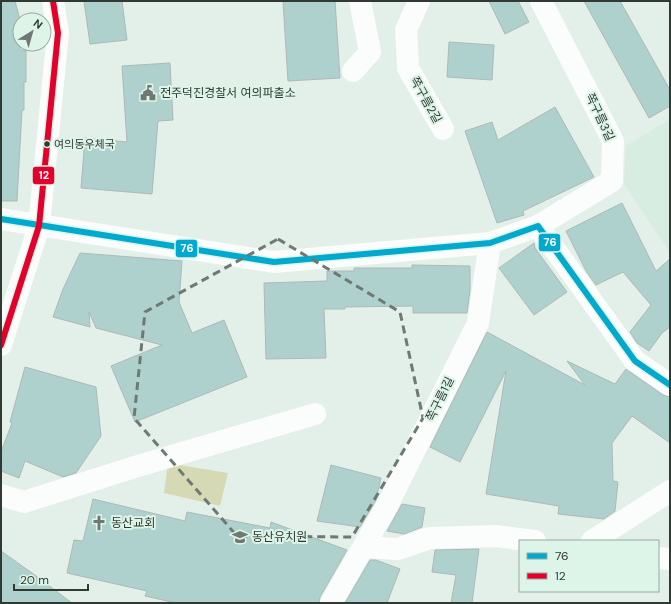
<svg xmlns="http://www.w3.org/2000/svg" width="671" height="604" viewBox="0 0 671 604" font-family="'DM Sans','Noto Sans KR',sans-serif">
<rect width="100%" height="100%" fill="#e3efe9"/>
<!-- built -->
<path fill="#d7ede1" d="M670 119V253L624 184 626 146Z"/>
<!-- green -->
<path fill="#d6dab4" d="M168 463 228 473 220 506 164 493Z"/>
<!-- building -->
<g fill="#aed1cd" stroke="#aeb9b6">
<path d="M1 1H15L20 20V50H26V82H24V110H22L17 201H1Z"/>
<path d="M84 1H122L127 40 90 44Z"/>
<path d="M283 1H335L340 78 288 81Z"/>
<path d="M489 1H518L529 22 505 34Z"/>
<path d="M584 1H620L670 90V106L649 118Z"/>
<path d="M449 42 494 45 492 80 447 77Z"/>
<path d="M170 63 173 120 158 121 152 194 81 188 85 138 127 142 122 66Z"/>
<path d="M555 107 594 177 523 211 524 215 497 223 465 131 492 122 498 140Z"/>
<path d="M622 203 656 271 670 259V327L662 333 649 351 637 343 630 332 651 305 623 272 596 285 586 271 566 231Z"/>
<path d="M534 243 535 248 567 292 534 315 499 268Z"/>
<path d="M80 253 182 261 179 302 192 333 224 320 247 377 135 422 111 366 162 345 96 328 89 312 90 327 53 317 63 289Z"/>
<path d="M412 265 470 266V290L467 313H413V306L345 307V309H324L326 358 266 359 264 283 327 281V271H354V268H412Z"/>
<path d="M487 332 585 385 567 361 615 384 626 369 663 395 670 397V443L632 416 612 443 613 481 618 482 615 511 604 519 558 514 559 506 486 494 506 371 460 462 430 447Z"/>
<path d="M25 367 96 387 101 436 76 473 63 477 25 461 19 478 1 471V452L12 423 10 422Z"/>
<path d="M331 465 381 478 376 500 360 527 317 521Z"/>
<path d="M93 499 185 521 187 512 270 528 271 522 347 550 320 597 319 603H176L145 596 147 591 67 573 74 540 83 541Z"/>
<path d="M402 504 425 508 422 527 404 534 387 531Z"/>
<path d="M479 549 472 603H451L456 575 432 572 435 550Z"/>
<path d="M1 551 32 573 72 603H1Z"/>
<path d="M370 560H376L400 569 387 603H345Z"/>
</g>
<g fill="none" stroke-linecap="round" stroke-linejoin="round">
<!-- minor -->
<g stroke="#fbfdfc" stroke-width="22">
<path d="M419 1 406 30 408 68 443 129"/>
<path d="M353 71 370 52 360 1"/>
<path d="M1 219 274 262 490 243 538 226 635 361 670 385"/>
<path d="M538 226 612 181 613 141 541 1"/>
<path d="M1 345 39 226 58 33 53 1"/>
<path d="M1 495 24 502 138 466 315 414"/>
<path d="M592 541 670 491"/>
<path d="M364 547 398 549 430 538 496 536 535 541"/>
<path d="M658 558 670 559"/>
<path d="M331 603 387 506 478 323 490 243"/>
</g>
<defs>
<path id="bus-1" d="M1 219 274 262 490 243 538 226 635 361 670 385"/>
<path id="bus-2" d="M1 345 39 226 58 33 53 1"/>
</defs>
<!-- bus-1 casing -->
<use href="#bus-1" stroke="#ddf5e8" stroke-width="9"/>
<!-- bus-2 casing -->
<use href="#bus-2" stroke="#ddf5e8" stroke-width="9"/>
<!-- bus-1 -->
<use href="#bus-1" stroke="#00a9ce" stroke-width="6"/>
<!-- bus-2 -->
<use href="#bus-2" stroke="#e4002b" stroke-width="6"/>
</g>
<!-- marked area -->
<path fill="none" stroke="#6f7973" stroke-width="3" stroke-dasharray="8 5" stroke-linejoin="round" d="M278 239 400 312 423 418 352 537 237 536 134 418 145 312Z"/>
<!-- icons -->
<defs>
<symbol id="civic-bare" viewBox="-9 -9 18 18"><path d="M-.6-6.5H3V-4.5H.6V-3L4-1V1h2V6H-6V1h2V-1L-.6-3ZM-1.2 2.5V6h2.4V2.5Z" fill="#6f7973" stroke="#ddf5e8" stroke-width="2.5" paint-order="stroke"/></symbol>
<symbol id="church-bare" viewBox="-9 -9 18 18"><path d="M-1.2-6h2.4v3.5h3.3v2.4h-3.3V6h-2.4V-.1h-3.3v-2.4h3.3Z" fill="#6f7973" stroke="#ddf5e8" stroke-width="2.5" paint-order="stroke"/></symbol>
<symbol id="school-bare" viewBox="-9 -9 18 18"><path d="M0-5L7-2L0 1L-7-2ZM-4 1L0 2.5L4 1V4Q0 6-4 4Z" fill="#6f7973" stroke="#ddf5e8" stroke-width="2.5" paint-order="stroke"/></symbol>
</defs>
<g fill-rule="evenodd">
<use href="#civic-bare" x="137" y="82" width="22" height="22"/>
<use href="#church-bare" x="88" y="512" width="22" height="22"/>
<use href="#school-bare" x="229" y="526" width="22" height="22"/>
</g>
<!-- markers -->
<circle fill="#303934" stroke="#ddf5e8" stroke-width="1.5" cx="47" cy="144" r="3.5"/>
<g text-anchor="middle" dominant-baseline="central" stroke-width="4" stroke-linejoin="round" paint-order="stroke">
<!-- bus labels -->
<g font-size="11" fill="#303934" stroke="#ddf5e8" text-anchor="start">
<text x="54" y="144">여의동우체국</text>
</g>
<!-- poi labels -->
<g font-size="12" fill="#303934" stroke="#ddf5e8" text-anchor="start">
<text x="160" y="93">전주덕진경찰서 여의파출소</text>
<text x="111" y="523">동산교회</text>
<text x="252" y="537">동산유치원</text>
</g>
<!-- street labels -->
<g font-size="12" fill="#303934" stroke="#ddf5e8">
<text transform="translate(426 100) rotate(61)">쪽구름2길</text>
<text transform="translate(600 117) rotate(65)">쪽구름3길</text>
<text transform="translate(440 399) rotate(-64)">쪽구름1길</text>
</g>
</g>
<g stroke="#ddf5e8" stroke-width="1.5">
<rect x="32" y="166" width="23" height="19" rx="4" fill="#e4002b"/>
<rect x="538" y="233" width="23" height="19" rx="4" fill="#00a9ce"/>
<rect x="175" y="239" width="23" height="19" rx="4" fill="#00a9ce"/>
</g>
<g font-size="11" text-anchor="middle" font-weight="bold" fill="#fff">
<text x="44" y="179">12</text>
<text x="550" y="246">76</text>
<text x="187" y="252">76</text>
</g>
<!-- border -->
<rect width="671" height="604" fill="none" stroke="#303934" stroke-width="4"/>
<!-- legend -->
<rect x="519" y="540" width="140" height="52" fill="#ddf5e8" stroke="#98aaa0"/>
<rect x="527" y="553" width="20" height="6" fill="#00a9ce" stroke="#98aaa0"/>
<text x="555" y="560" font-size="12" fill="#303934">76</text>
<rect x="527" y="573" width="20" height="6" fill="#e4002b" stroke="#98aaa0"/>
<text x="555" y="580" font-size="12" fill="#303934">12</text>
<!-- north arrow -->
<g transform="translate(32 32) rotate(37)"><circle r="19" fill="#ddf5e8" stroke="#98aaa0"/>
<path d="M0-3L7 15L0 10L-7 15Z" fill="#6f7973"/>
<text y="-6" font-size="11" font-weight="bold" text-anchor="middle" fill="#303934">N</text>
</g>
<!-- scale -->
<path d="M14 584v6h74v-6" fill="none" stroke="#303934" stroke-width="2"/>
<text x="20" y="584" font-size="12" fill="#303934" stroke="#ddf5e8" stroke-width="3" paint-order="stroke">20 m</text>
</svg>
